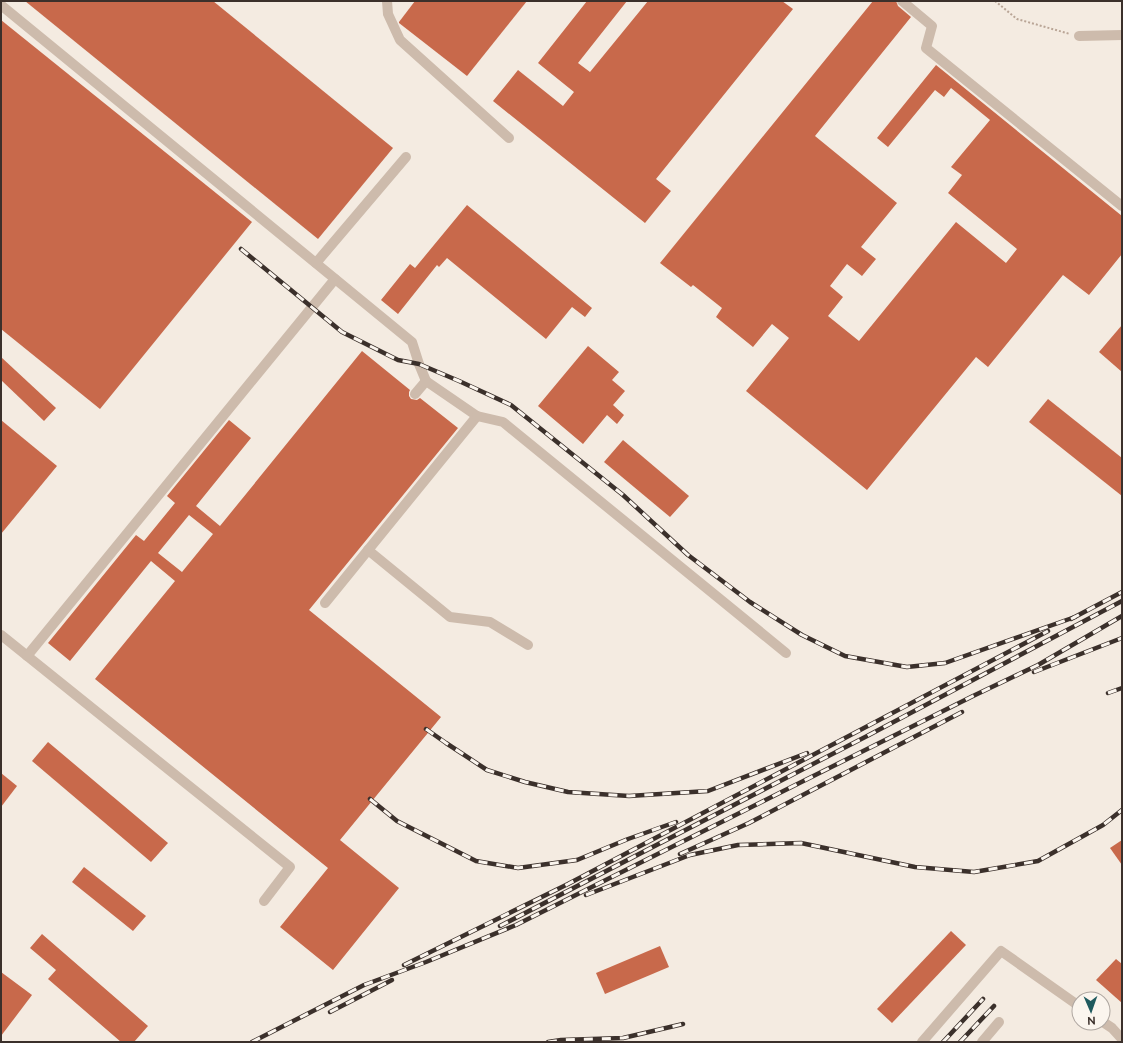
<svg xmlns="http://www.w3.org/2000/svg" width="1123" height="1043" viewBox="0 0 1123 1043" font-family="Raleway,sans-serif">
<rect width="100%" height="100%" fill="#f4ebe1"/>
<!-- building -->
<g fill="#c8694b" fill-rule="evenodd">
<path d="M25 1H213L393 148 318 239Z"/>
<path d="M415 1H527L467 76 399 23V22Z"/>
<path d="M587 1H627L578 63 590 72 648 1H782L793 9 656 179 671 191 645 223 493 101 518 70 563 106 574 92 538 63Z"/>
<path d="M873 1H896L898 6 911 17 815 136 897 203 861 247 876 259 862 276 847 264 830 286 843 297 828 316 859 341 956 222 1006 263 1017 249 948 193 962 175 951 167 990 120 951 88 944 97 935 90 888 147 877 138 936 65 1122 216V254L1089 295 1063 275 988 367 976 357 867 490 746 391 789 338 772 324 753 347 716 317 722 308 693 285 691 287 660 263Z"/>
<path d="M1 20 252 222 100 409 1 329Z"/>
<path d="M467 205 592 308 585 317 572 307 546 339 447 258 439 267 437 265 398 314 381 300 410 264 415 268Z"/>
<path d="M1122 325V372L1099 352Z"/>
<path d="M588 346 619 372 612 380 625 391 613 405 624 415 617 424 607 415 583 444 538 406Z"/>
<path d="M362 351 410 390 409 392V396L411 399 417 400 420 398 458 428 309 610 441 717 340 840 399 888 333 970 280 927 328 868 95 679 175 581 151 561 70 661 48 643 136 535 144 541 175 503 167 496 229 420 251 438 196 506 220 526ZM189 515 213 534 182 572 158 553Z"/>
<path d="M1 357 56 408 44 421 1 380Z"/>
<path d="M1048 399 1122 458V496L1029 422Z"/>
<path d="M1 420 57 466 1 534Z"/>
<path d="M623 440 689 496 670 517 604 462Z"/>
<path d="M48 742 168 843 151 862 32 761Z"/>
<path d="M1 773 17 786 1 807Z"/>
<path d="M1122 840V865L1110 848Z"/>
<path d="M84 867 146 916 133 931 72 882Z"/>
<path d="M951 931 966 945 892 1023 877 1009Z"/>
<path d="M42 934 148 1026 134 1042H121L48 979 56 970 30 948Z"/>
<path d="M660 946 669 967 605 994 596 973Z"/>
<path d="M1116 959 1122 964V1003L1096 980Z"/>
<path d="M1 972 32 995 1 1036Z"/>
</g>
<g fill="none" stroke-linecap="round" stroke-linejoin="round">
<!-- path -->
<path stroke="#b9a596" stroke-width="2" stroke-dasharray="2 2" stroke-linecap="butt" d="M995 1 1017 19 1070 34"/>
<!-- minor -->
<g stroke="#cdbbac" stroke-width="10">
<path d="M387 1 388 14 400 40 509 138"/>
<path d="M902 1 932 26 926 48 1122 206"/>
<path d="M1 5 412 342 419 364 426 381 477 416 325 603"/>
<path d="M1079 36 1122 35"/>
<path d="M316 263 406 157"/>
<path d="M415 394 426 381"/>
<path d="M477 416 503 422 786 653"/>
<path d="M368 550 450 617 490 622 528 645"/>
<path d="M1 635 290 867 264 901"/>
<path d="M27 656 335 279"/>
<path d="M1103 1022 1112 1028 1122 1039"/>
<path d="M922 1042 1001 951 1079 1006"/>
<path d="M982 1042 999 1022"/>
</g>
<defs>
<g id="rail">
<path d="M241 249 342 332 398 360 419 364 459 381 511 405 623 495 688 555 750 602 802 635 845 656 907 667 945 663 1075 617"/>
<path d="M1071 619 1122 592"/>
<path d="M1034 672 1122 638"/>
<path d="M1108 693 1122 688"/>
<path d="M426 729 446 743 487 770 525 782 568 792 629 796 708 791 807 753"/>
<path d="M370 799 397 821 476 861 518 868 577 860 628 839 676 822"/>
<path d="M680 854 749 823 962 712"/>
<path d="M586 895 690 855 738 845 801 843 915 867 974 872 1038 861 1103 825 1122 810"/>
<path d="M500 926 869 735 1122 601"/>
<path d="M404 965 568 884 1048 631"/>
<path d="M330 1012 392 980"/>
<path d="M252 1042 364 985 426 962 516 925 973 696 1038 665 1122 616"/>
<path d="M548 1042 561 1040 623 1038 683 1024"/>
<path d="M943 1042 983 999"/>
<path d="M960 1042 994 1006"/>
</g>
</defs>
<!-- rail casing -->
<use href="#rail" stroke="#3b302b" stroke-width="4.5"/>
<!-- rail -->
<use href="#rail" stroke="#fbf5ee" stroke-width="3" stroke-dasharray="9" stroke-linecap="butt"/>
</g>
<!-- border -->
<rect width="1123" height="1043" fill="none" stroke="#3b302b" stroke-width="4"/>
<!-- north arrow -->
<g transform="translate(1091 1011) rotate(178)"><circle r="19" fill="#fbf5ee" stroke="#aea6a0"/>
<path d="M0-3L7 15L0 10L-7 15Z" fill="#1f5a5e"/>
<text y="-6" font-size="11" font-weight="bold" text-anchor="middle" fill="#3b302b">N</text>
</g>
</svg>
